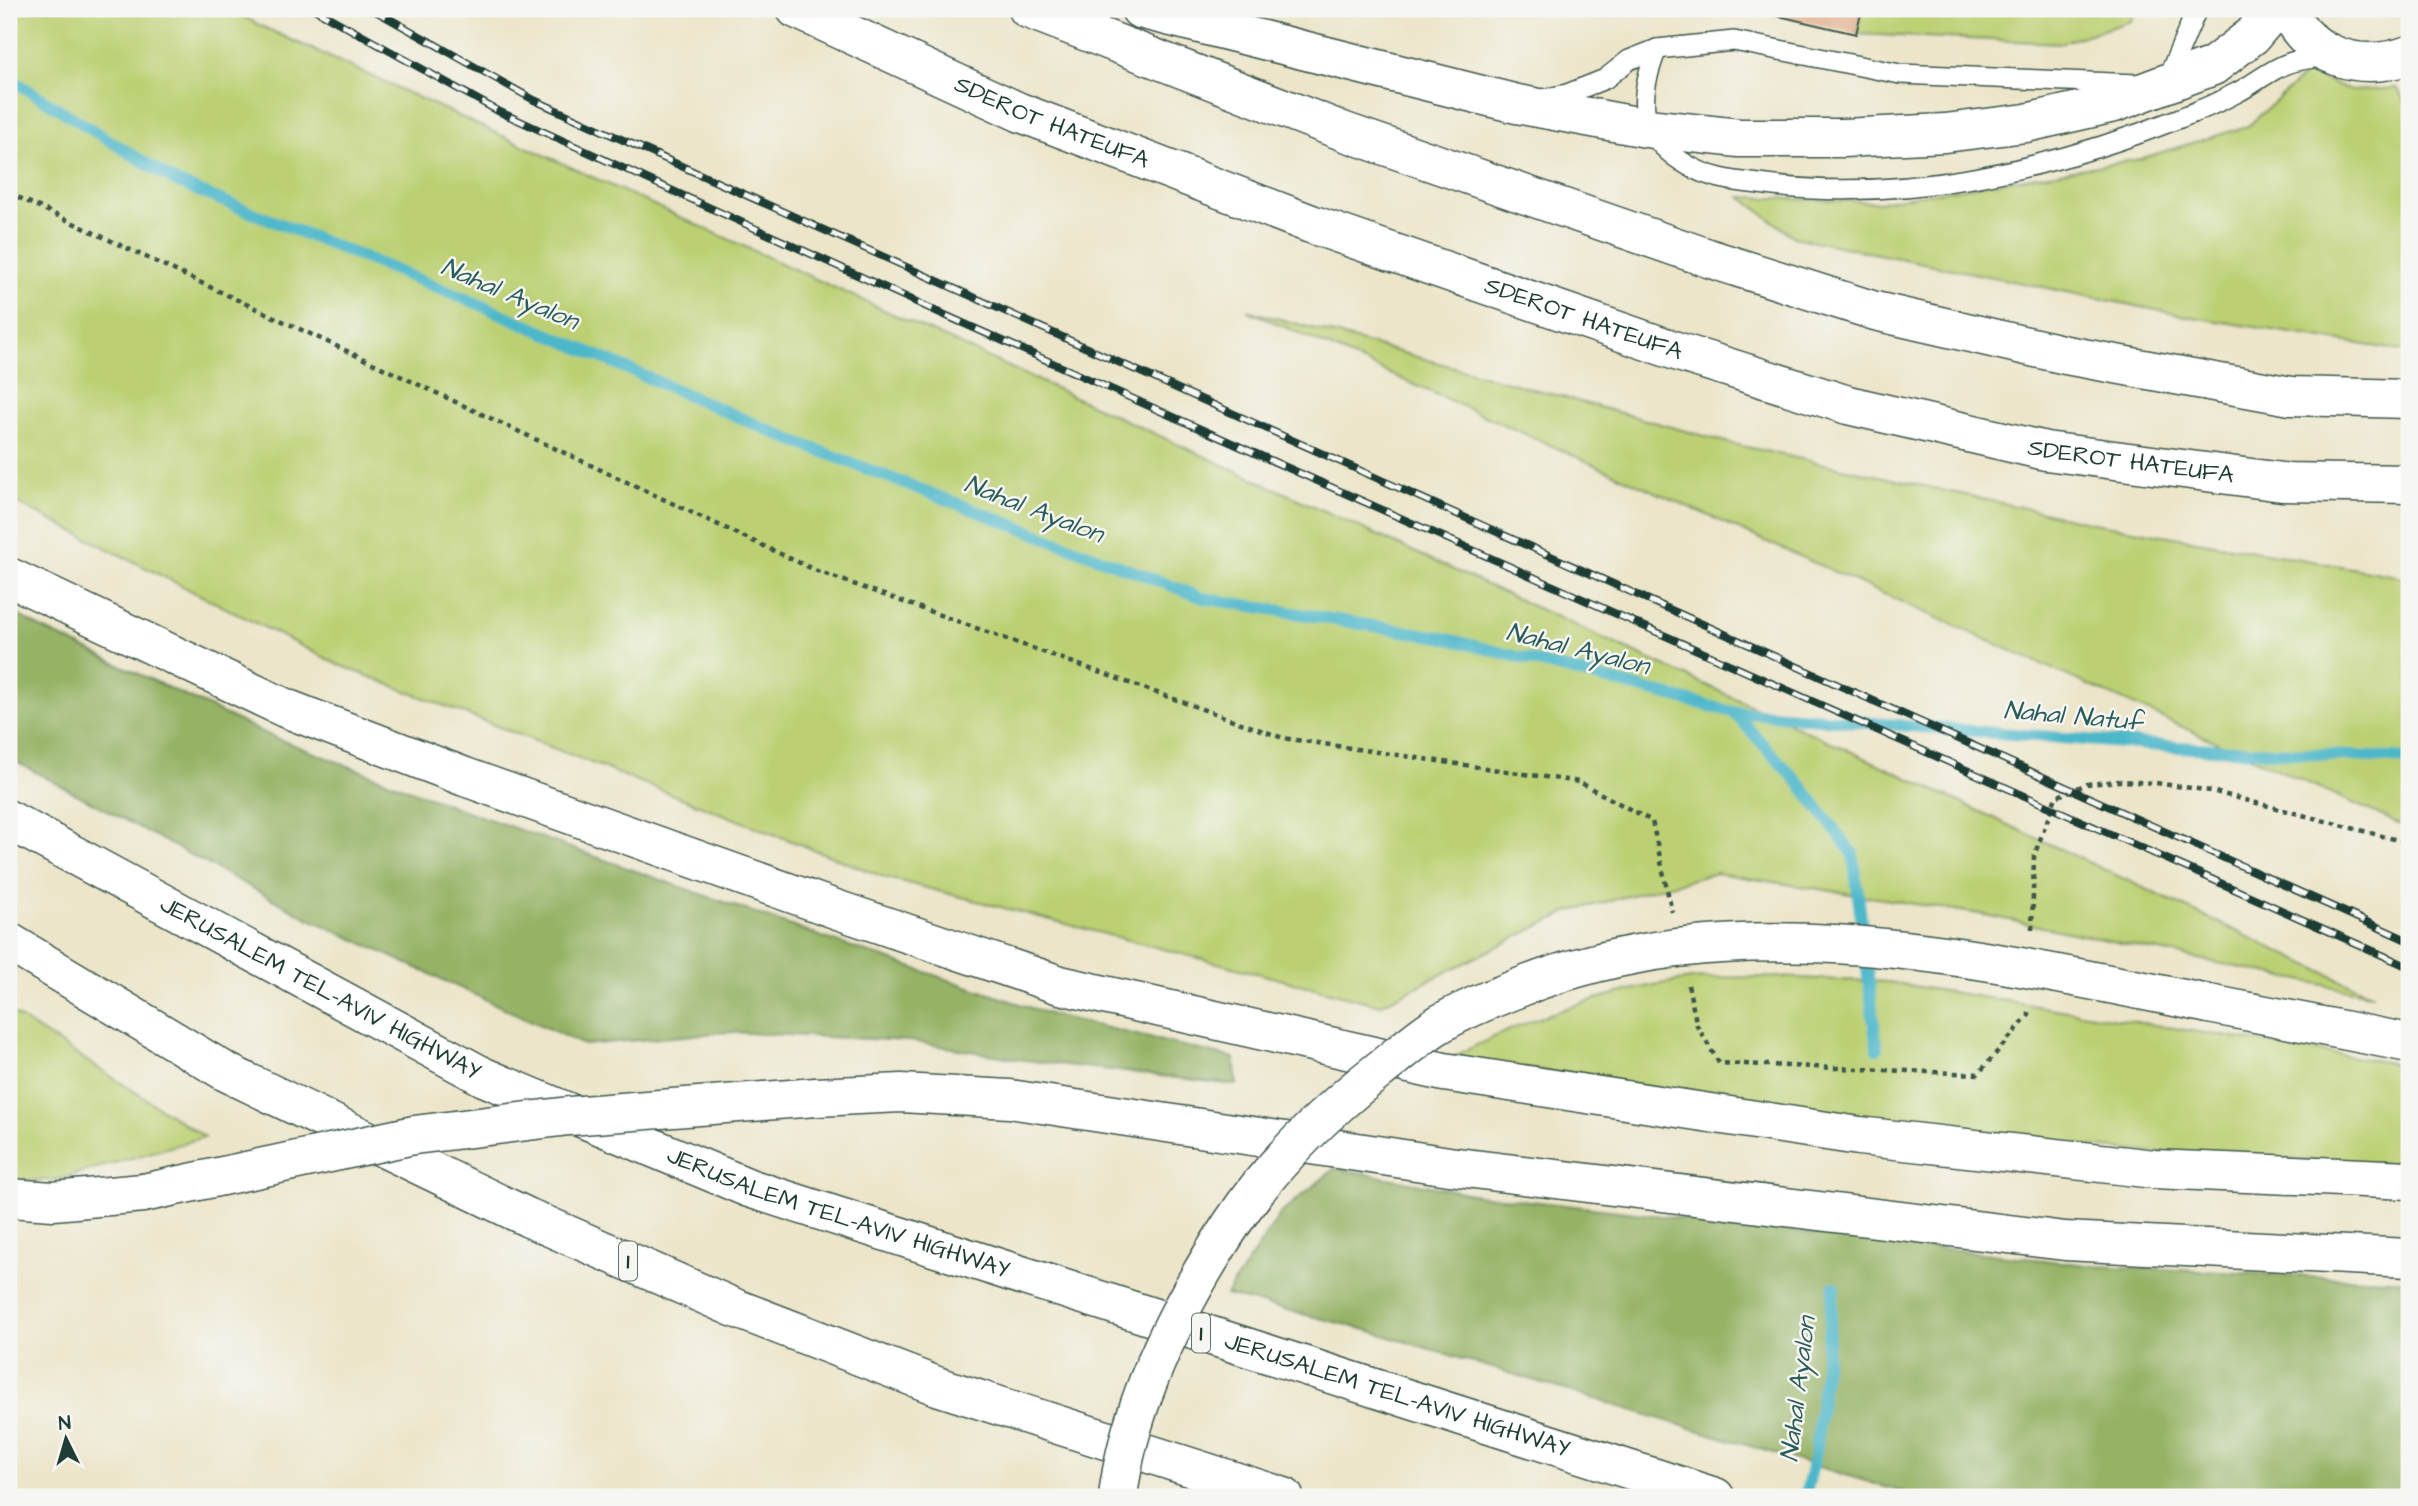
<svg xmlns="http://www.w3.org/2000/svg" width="2418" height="1506" viewBox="0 0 2418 1506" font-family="'Architects Daughter',sans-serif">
<rect width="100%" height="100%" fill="#f6f6f2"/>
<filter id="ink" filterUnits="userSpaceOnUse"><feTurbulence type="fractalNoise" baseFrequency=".0143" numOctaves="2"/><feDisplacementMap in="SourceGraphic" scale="14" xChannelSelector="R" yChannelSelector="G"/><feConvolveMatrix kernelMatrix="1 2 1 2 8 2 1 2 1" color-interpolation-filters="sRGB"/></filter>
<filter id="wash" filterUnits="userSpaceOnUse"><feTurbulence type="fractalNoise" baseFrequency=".00686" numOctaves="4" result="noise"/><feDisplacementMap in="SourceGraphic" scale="28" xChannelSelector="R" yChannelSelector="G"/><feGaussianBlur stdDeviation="1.57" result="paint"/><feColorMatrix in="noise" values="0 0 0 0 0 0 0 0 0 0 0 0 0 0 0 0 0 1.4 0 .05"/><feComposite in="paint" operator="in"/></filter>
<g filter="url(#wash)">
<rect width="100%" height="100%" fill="#ece5c9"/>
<!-- green -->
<g fill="#bcd073" stroke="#6e8654" stroke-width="2">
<path d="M9 9H230L259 25 1835 744 2373 995 1980 914 1716 873 1567 912 1380 1005 884 877 337 664 9 499Z"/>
<path d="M1862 9H2136L2131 21 2061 43 1856 34Z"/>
<path d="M2307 73 2353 91 2397 88 2409 108V352L2186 316 1794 237 1741 197 1878 202 2140 159 2248 126Z"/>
<path d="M1247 310 1733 444 2088 522 2409 578V828Z"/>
<path d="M1776 977 1888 982 2409 1066V1165L2165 1154 1937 1132 1453 1057C1526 1019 1603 991 1685 980 1714 976 1746 978 1776 977Z"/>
<path d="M9 1011 205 1137 55 1180 9 1181Z"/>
</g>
<!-- forest -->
<g fill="#95b265" stroke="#5a784c" stroke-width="2">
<path d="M9 610 43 629 273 737 455 807 828 939 1052 1015 1234 1058 1237 1085 1024 1060 910 1041 728 1032 584 1045 310 919 9 758Z"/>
<path d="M1335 1168 1478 1195 2095 1266 2409 1281V1497H1918L1367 1330 1226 1295 1281 1213Z"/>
</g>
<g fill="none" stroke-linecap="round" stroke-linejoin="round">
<!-- stream -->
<g stroke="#4db7ca" stroke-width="12">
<path d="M9 78 176 182 476 303 789 439 1203 598 1440 637 1733 712 1800 784 1853 854 1877 1049"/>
<path d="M1733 712 2176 747 2409 759"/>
<path d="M1805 1497 1815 1455 1834 1287"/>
</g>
</g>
<g id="blocks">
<!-- building -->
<path fill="#dfac87" d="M1762 9H1862L1856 34 1761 12Z"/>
</g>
</g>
<g filter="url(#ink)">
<use href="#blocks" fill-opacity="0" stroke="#3e564a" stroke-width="2"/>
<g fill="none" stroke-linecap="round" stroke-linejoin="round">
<defs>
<g id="lane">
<path d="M1657 49C1638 96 1636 134 1684 163 1707 178 1732 181 1759 184 1900 204 2049 170 2180 118 2199 111 2219 102 2238 92 2254 84 2271 69 2289 63 2301 59 2317 58 2330 55"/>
<path d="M2166 82 2197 9"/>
<path d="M1543 99 1567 94 1605 79 1629 60 1657 49 1734 41 1900 74 2137 84"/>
</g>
<g id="secondary">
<path id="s1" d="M796 9 1019 112 1311 224 1679 352 1848 405 2046 451 2282 482 2409 484"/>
<path d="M1028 9 1345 132 1711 259 1875 311 2066 355 2291 396 2409 399"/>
<path d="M1140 9 1517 104 1647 128 1739 138H1843L1945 133 2026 123 2114 103 2213 66 2252 36 2275 9"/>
<path d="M2287 9C2310 58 2360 72 2409 55"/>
</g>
<g id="highway">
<path d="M9 577 285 708 465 777 838 910 1060 985 1444 1072 1859 1136 2154 1169 2409 1180"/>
<path id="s2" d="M9 820 484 1077 749 1188 1715 1497"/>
<path d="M9 942 226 1072 527 1217 735 1308 937 1386 1284 1497"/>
<path d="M2209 1004 2409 1043"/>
<path d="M816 1097 901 1093 1010 1099 1449 1166 2065 1241 2409 1258"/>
<path d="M9 1198 53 1201 143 1193"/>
</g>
</defs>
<!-- lane casing -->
<use href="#lane" stroke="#3e564a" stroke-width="22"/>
<!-- secondary casing -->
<use href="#secondary" stroke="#3e564a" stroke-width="41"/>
<!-- highway casing -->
<use href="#highway" stroke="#3e564a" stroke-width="41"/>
<!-- path -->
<g stroke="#3e564a" stroke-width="4.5" stroke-dasharray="5 5" stroke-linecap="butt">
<path d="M9 193 817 571 1283 738 1579 782 1652 821 1672 912"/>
<path d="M2032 930 2034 856 2056 797 2087 784 2120 781 2156 783 2211 791 2409 843"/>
<path d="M1688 985 1697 1026 1719 1063 1978 1074 2029 1015V1008"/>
</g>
<!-- lane -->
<use href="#lane" stroke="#fff" stroke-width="19"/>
<!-- secondary -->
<use href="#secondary" stroke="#fff" stroke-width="38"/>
<!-- highway -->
<use href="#highway" stroke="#fff" stroke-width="38"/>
<defs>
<g id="rail">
<path d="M314 9 498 111 947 316 2409 967"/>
<path d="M372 9 534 100 2409 941"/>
</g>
</defs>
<!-- rail casing -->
<use href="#rail" stroke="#1f3d34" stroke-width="8"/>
<!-- rail -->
<use href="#rail" stroke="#f6f6f2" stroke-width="5" stroke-dasharray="16" stroke-linecap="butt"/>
<defs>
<g id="highway-bridge">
<path d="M143 1193 414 1135 569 1116 816 1097"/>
<path d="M1118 1497C1129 1401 1179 1305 1231 1225 1271 1164 1322 1115 1378 1071 1396 1057 1414 1041 1433 1028 1459 1011 1491 999 1521 987 1742 900 1984 959 2209 1004"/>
</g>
</defs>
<!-- highway-bridge casing -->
<use href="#highway-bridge" stroke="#3e564a" stroke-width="41" stroke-linecap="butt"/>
<!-- highway-bridge -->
<use href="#highway-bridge" stroke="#fff" stroke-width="38"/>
</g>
</g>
<g text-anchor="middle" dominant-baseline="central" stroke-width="5" stroke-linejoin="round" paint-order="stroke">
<!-- shield labels -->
<g fill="#f6f6f2" stroke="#60746d" stroke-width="2">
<rect x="619" y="1241.5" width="18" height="39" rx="5"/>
<rect x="1192" y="1313.5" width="18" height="39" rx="5"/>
</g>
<g font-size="23" font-weight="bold" fill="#1f3d34">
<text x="628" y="1261">1</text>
<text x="1201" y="1333">1</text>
</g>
<!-- street labels -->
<g font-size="24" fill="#1f3d34" stroke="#f6f6f2">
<text stroke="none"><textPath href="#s1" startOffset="280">SDEROT HATEUFA</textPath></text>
<text stroke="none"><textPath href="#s1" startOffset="847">SDEROT HATEUFA</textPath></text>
<text stroke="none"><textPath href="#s1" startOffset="1414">SDEROT HATEUFA</textPath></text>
<text stroke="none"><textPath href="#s2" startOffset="354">JERUSALEM TEL-AVIV HIGHWAY</textPath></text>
<text stroke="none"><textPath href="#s2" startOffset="920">JERUSALEM TEL-AVIV HIGHWAY</textPath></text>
<text stroke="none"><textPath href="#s2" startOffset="1508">JERUSALEM TEL-AVIV HIGHWAY</textPath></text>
</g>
<!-- water labels -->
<g font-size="26" font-style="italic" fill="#2a5c5a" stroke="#f6f6f2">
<text transform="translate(510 294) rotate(23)">Nahal Ayalon</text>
<text transform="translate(1034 509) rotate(21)">Nahal Ayalon</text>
<text transform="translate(1578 649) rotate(14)">Nahal Ayalon</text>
<text transform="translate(2073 716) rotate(5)">Nahal Natuf</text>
<text transform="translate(1798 1389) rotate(-83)">Nahal Ayalon</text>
</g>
</g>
<!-- margin -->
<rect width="2418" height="1506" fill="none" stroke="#f6f6f2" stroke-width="35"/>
<!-- north arrow -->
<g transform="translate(66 1439) rotate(355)" stroke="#f6f6f2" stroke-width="5" paint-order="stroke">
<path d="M0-5L12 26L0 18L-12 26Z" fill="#1f3d34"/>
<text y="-10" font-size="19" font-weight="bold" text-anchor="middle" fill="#1f3d34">N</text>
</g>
</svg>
